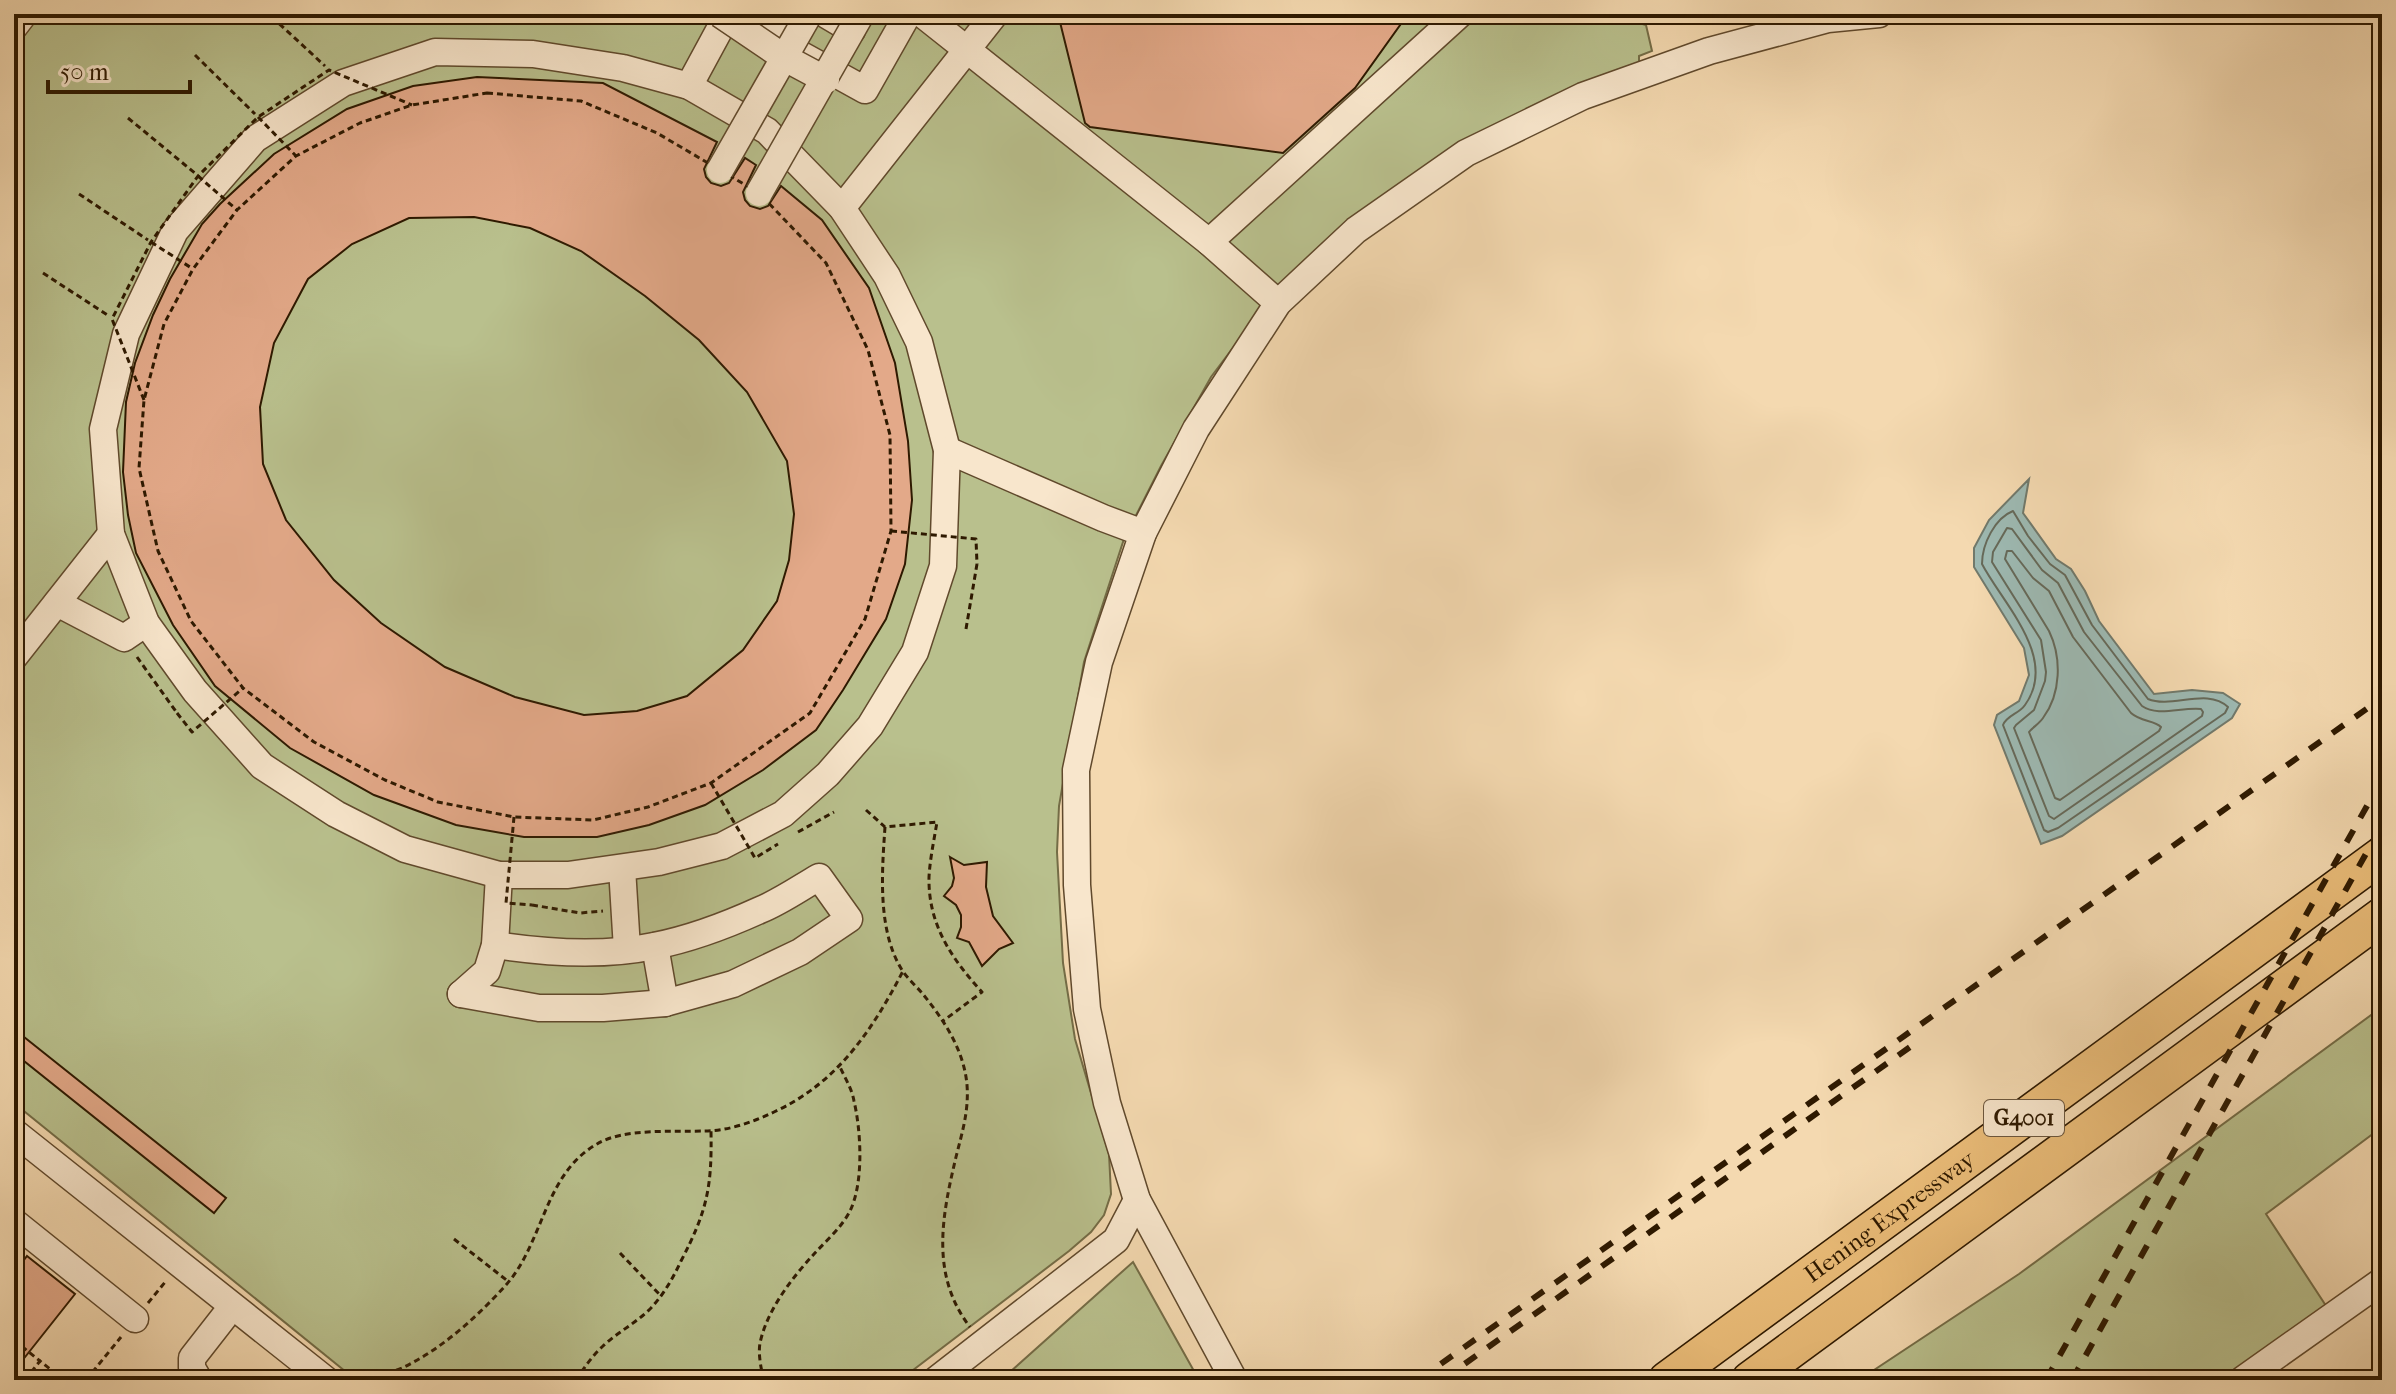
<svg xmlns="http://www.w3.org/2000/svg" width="2396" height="1394" viewBox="0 0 2396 1394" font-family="'IM FELL French Canon',serif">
<rect width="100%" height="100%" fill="#f4d9b0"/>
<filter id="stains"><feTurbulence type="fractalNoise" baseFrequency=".0025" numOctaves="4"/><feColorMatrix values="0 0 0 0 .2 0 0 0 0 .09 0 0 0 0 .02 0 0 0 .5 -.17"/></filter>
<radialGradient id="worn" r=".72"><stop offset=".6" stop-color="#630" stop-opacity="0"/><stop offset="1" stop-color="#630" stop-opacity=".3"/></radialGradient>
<!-- green -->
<g fill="#b9c08d" stroke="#746c46" stroke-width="2">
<path d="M40 14H1625L1632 21 1646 25 1652 51 1639 56V63L1471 143 1251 324 1211 377 1161 466 1124 539 1084 662 1059 806 1057 852 1063 963 1075 1039 1109 1154 1111 1194 1104 1215 1091 1232 1069 1251 900 1380H356L14 1103V46Z"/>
<path d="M2382 1007V1127L2266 1214 2332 1315 2242 1380H1859L2019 1274Z"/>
<path d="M1133 1262 1199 1380H1001Z"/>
</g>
<!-- water -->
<path fill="#9db9b2" stroke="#71796b" stroke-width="2" d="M2029 479 2023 513 2056 559 2071 569 2085 591 2099 621 2154 694 2192 690 2223 693 2240 704 2232 718 2062 836 2041 844 1994 725 1997 715 2019 701 2029 675 2024 648 1974 567V548L1989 520Z"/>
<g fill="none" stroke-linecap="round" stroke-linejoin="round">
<!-- shore -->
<g stroke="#666959" stroke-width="2">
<path d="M2013 511 2028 536 2050 564 2065 575 2092 625 2148 699C2172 709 2207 687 2228 707L2225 713 2058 828 2048 832 2044 830 2003 725C2007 715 2019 714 2025 705 2059 658 2003 604 1982 564 1982 544 1995 518 2013 511Z"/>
<path d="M2007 528 2012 529 2042 570 2058 583 2084 632 2142 706C2158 717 2181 707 2201 709L2203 712 2202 716 2054 819 2049 816 2014 728 2016 725 2034 710 2045 681 2046 672 2041 640 1992 562 1993 552Z"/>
<path d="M2007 551H2012L2033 578 2049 591 2073 637 2131 713C2141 722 2154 720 2161 727L2159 731 2060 800 2055 798 2029 732C2033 727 2039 724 2043 718 2061 694 2062 658 2049 631L2005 559Z"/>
</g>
</g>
<!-- building -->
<g fill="#e3a989" stroke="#2e1900" stroke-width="2" fill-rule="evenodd">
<path d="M1058 14H1408L1355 88 1283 153 1090 127 1085 123Z"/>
<path d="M477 77 603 83 717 142 704 169 706 177 711 183 721 186 729 183 745 158 756 165 743 192 745 200 750 206 760 209 768 206 781 186 822 220 869 288 895 363 908 441 912 500 905 564 886 619 843 690 816 730 763 770 705 805 649 825 597 837H524L456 825 374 795 290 748 215 686 173 625 136 553 128 515 123 472 126 402 135 363 153 315 170 279 202 224 220 204 274 154 347 109 413 86ZM474 217 530 228 581 251 645 296 699 340 747 392 787 461 794 514 789 560 777 601 743 650 687 696 637 711 584 715 515 697 445 667 381 623 334 580 286 520 263 464 260 407 274 343 308 279 352 244 409 218Z"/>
<path d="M950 857 964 865 987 862 986 887 993 916 1013 943 999 949 982 966 969 942 957 938 961 927V915L956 905 944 896 952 886 954 878Z"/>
<path d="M14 1029 226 1198 214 1213 14 1053Z"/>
<path d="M27 1256 75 1294 14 1371V1273Z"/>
</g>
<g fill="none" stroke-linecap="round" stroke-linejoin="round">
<defs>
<g id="minor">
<path d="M779 14 767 36 865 90 908 14"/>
<path d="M825 14 852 30"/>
<path d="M922 14 1209 242 1278 303"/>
<path d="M14 27 24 14"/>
<path d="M435 52 533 54 623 68 689 86 767 131 842 208 887 276 919 342 947 450 943 566 915 652 870 726 828 774 783 814 722 846 659 862 568 875H499L405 849 336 814 262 766 195 691 146 623 111 534 103 429 126 334 175 231 255 139 343 83Z"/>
<path d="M689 86 728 14"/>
<path d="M842 208 995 14"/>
<path d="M1209 242 1460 14"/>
<path d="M947 450 1103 518 1143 533"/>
<path d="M57 603 124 638 146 623"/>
<path d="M14 657 111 534"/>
<path d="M622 868 627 949"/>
<path d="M655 946 665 1003"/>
<path d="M461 994 539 1008H603L665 1003 733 984 800 952 849 919 819 877C800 888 780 902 760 910 727 925 690 939 654 946 602 957 547 953 495 945"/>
<path d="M461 994 487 971 495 945 499 875"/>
<path d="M14 1132 326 1380"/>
<path d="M14 1222 135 1319"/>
<path d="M199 1380 192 1368V1358L224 1317"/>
<path d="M936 1380 1116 1240 1137 1200"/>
<path d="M1234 1380 1137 1200 1107 1103 1087 1009 1077 885 1076 770 1099 662 1143 533 1196 429 1278 303 1356 230 1466 153 1583 96 1709 51 1828 19 1879 14"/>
<path d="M2242 1380 2382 1281"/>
</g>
<g id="highway">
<path id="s1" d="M1667 1380 2382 855"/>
<path d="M1750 1380 2382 916"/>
</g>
</defs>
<!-- minor casing -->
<use href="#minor" stroke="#60492c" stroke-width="29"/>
<!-- highway casing -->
<use href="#highway" stroke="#2e1900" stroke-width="39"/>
<!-- path -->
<g stroke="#2e1900" stroke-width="3" stroke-dasharray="6 4" stroke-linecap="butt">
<path d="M272 17 325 66"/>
<path d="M195 55 255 114"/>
<path d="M487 93 581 101 657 133 759 193 826 263 868 350 890 435 891 531 865 619 810 713 711 783 648 807 593 820 514 817 438 802 385 780 314 742 243 688 191 621 158 551 139 468 144 400 164 324 193 269 237 210 296 156 360 123 412 105Z"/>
<path d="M128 118 196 174"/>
<path d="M79 194 148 240"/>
<path d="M43 273 109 316"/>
<path d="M966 629 977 564"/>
<path d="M137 657 177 713"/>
<path d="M866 810 885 827 937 822C934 840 930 859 929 877 928 925 952 959 982 992L943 1021"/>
<path d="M885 827C882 871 877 930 902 970 908 979 916 986 922 993 944 1020 964 1050 967 1085 969 1111 962 1133 956 1157 942 1216 930 1275 970 1327"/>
<path d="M798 832 834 812"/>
<path d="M532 905 580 913 603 911"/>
<path d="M454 1239 509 1282"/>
<path d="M620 1253 661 1296"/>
<path d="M148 1303 166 1281"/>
<path d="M14 1340 40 1361"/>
<path d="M25 1380 40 1361 64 1380"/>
<path d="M86 1380 121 1337"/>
<path d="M368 1380C378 1373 391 1373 402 1368 442 1349 477 1317 506 1285 544 1242 544 1174 597 1144 623 1128 674 1132 705 1131 728 1131 753 1122 774 1112 837 1083 872 1031 903 971"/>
<path d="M576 1380C584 1368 592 1356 603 1346 618 1332 636 1323 651 1308 664 1294 673 1278 681 1261 707 1211 712 1188 711 1131"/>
<path d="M764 1380C761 1369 758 1354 760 1343 767 1310 792 1278 814 1254 826 1241 842 1227 850 1211 864 1182 861 1131 854 1101 852 1089 845 1078 840 1067"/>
</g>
<!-- minor -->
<use href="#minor" stroke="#f8e6cc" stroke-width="26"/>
<!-- highway -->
<use href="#highway" stroke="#eabc78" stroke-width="36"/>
<!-- rail -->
<g stroke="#2e1900" stroke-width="6" stroke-dasharray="14 14" stroke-linecap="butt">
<path d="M1418 1380 2382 698"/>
<path d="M1442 1380 1910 1047"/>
<path d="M2046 1380 2382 779"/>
<path d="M2072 1380 2382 825"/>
</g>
<defs>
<g id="minor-bridge">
<path d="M720 14 785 58 826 80"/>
<path d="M720 170 809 14"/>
<path d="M759 193 861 14"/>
</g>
</defs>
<!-- minor-bridge casing -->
<use href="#minor-bridge" stroke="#60492c" stroke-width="29" stroke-linecap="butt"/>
<!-- path-bridge -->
<g stroke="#2e1900" stroke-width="3" stroke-dasharray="6 4" stroke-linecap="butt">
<path d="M258 117 296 156"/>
<path d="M198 176 237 210"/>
<path d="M151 242 193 269"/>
<path d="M144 400 112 319 151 242 198 176 258 117 329 70 412 105"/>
<path d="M891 531 976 539 977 564"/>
<path d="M177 713 192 732 243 688"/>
<path d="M711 783 755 858 778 844"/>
<path d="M514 817 506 903 532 905"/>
</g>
<!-- minor-bridge -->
<use href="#minor-bridge" stroke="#f8e6cc" stroke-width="26"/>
</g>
<g text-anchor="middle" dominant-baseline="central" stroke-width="6" stroke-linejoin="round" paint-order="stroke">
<!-- shield labels -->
<rect fill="#f8e6cc" stroke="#6b563d" stroke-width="2" x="1984" y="1100" width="80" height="36" rx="6"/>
<g font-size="22" font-weight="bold" fill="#2e1900">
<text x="2024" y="1118">G4001</text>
</g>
<!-- street labels -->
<g font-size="24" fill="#2e1900" stroke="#f8e6cc">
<text stroke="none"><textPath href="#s1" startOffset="276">Hening Expressway</textPath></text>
</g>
</g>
<!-- margin -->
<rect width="2396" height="1394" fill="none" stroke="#f4d9b0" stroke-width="48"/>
<rect x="16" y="16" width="2364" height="1362" fill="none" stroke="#2e1900" stroke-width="4"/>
<rect x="24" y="24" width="2348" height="1346" fill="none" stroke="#2e1900" stroke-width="2"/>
<!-- scale -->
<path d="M48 80v12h142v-12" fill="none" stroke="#2e1900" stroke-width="4"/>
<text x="60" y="80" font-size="24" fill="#2e1900" stroke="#f8e6cc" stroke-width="6" paint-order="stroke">50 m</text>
<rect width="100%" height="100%" filter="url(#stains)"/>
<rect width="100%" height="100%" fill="url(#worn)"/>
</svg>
